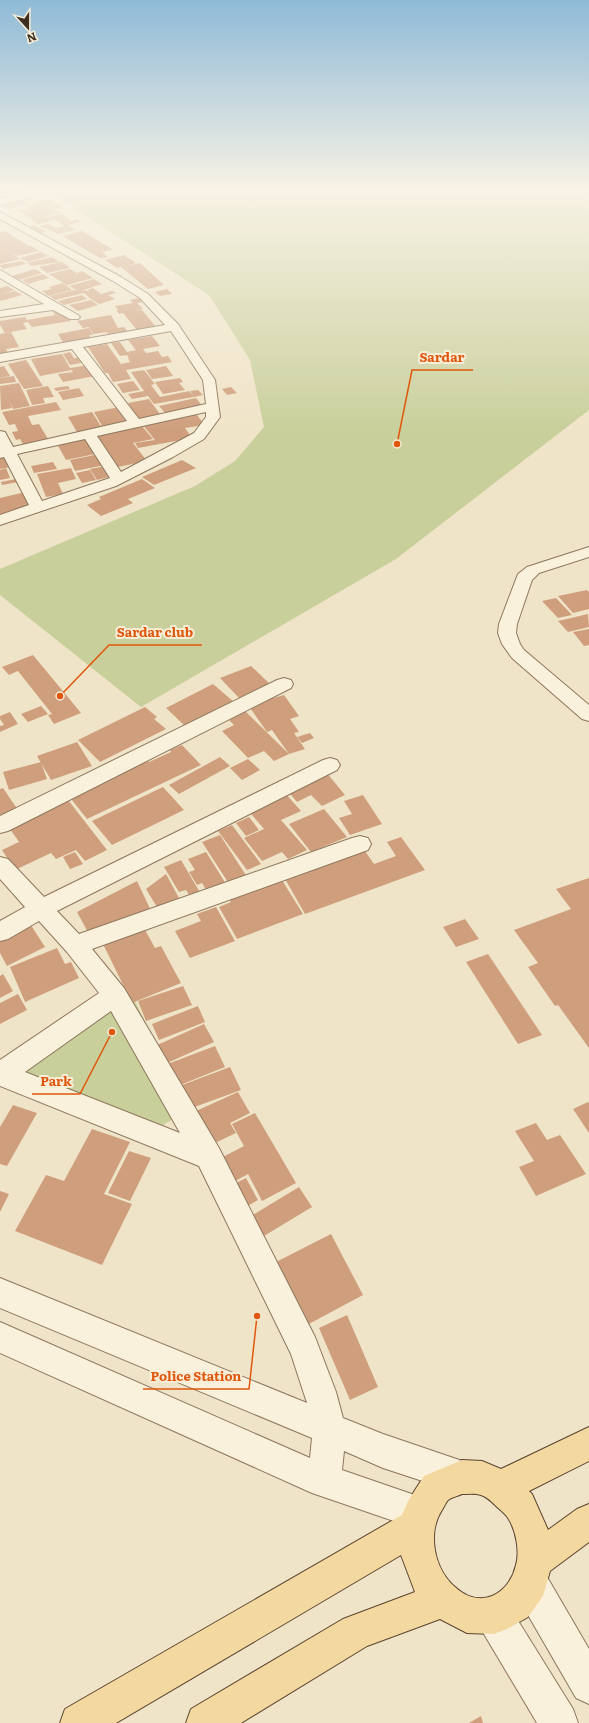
<svg xmlns="http://www.w3.org/2000/svg" width="589" height="1723" viewBox="0 0 589 1723" font-family="Literata,serif">
<rect width="100%" height="100%" fill="#f0e4c8"/>
<!-- green -->
<g fill="#c9cf9b">
<path d="M47 190H589V410L396 559 141 707 0 595V569L195 486 235 461 264 427 250 360 209 295 56 197Z"/>
<path d="M131 993 189 1109 160 1127 14 1072Z"/>
</g>
<!-- building -->
<g fill="#cf9f7d">
<path d="M0 190H22L26 192 0 194Z"/>
<path d="M20 199 30 204 8 209 0 205V204Z"/>
<path d="M49 199 64 207 39 212 54 209 60 213 38 219 62 214 71 221 77 219 82 222 68 225 76 230 58 234 40 226 49 224 56 228 53 229 64 226 56 220 38 224 18 210 29 208 26 207 37 203 35 202Z"/>
<path d="M34 225 39 228 46 231 40 233 29 226Z"/>
<path d="M5 231 29 246H31L39 251 17 256 7 251 20 259 0 264V232Z"/>
<path d="M82 231 107 246 113 250 102 252 108 257 100 258 62 236Z"/>
<path d="M41 252 49 256 28 262 20 258Z"/>
<path d="M124 255 136 263 126 266 140 263 164 285 148 289 121 267 117 268 105 260Z"/>
<path d="M51 257 60 262 32 266 27 263Z"/>
<path d="M22 261 26 264 3 269 0 266V265Z"/>
<path d="M62 262 70 268 47 273 39 267Z"/>
<path d="M35 269 42 273 19 280 12 276Z"/>
<path d="M70 269 77 273 82 271 93 278 67 285 49 274Z"/>
<path d="M43 274 49 278 28 284 22 280Z"/>
<path d="M94 279 102 284 80 291 85 290 89 292H90L87 290 93 288 101 294 112 291 116 293 108 295 115 299 99 304 88 297 94 295 89 297 84 293 55 300 50 296 74 290 78 291 69 286Z"/>
<path d="M63 283 72 290 48 296 42 291 52 289 49 287Z"/>
<path d="M7 286 14 290 2 294 15 291 22 295 1 301 0 300V288Z"/>
<path d="M167 289 172 294 160 296 155 292Z"/>
<path d="M82 295 87 299 64 305 58 301Z"/>
<path d="M139 298 143 302 137 303 143 309 135 311 142 310 156 327 137 330 123 313 119 314 116 310H118L115 306 133 303 130 300Z"/>
<path d="M91 300 98 305 78 311 69 305Z"/>
<path d="M59 310 64 317H68L71 321 32 327 28 322 23 323 27 329 5 333 0 325V321L25 317 27 320 55 315 53 311Z"/>
<path d="M111 315 118 328 124 327 127 331 108 334 107 332 93 334 89 327 83 328 77 321Z"/>
<path d="M89 328 93 335H89L91 339 64 344 58 334Z"/>
<path d="M11 332 19 347 6 349 8 353 0 355V334Z"/>
<path d="M152 336 160 346 143 349 146 353 158 351 162 357 168 356 172 362 126 370 131 379 113 382 108 373H105L88 347 107 344 121 364 130 362 128 359H129L127 355 120 356 111 343 120 342 127 352 136 350 128 340Z"/>
<path d="M70 352 74 358 83 357 86 362 70 365 63 354Z"/>
<path d="M62 354 70 368 88 365 95 376 63 382 58 374 73 372 72 370 40 376 31 359Z"/>
<path d="M26 360 43 386 24 389 8 364Z"/>
<path d="M4 366 10 376 0 378V367Z"/>
<path d="M166 366 173 376 152 379 146 370Z"/>
<path d="M144 370 155 384 151 385 160 397 189 391 194 397 154 404 148 396 132 399 128 394 144 391 131 372Z"/>
<path d="M14 376 16 382 0 384V378Z"/>
<path d="M180 378 183 382 179 383 185 390 163 394 155 382Z"/>
<path d="M133 381 140 390 123 393 117 384Z"/>
<path d="M19 383 30 406 13 409 9 400 12 408 1 410 0 386Z"/>
<path d="M48 386 54 397 43 398 45 403 32 405 26 390Z"/>
<path d="M68 386 70 389 56 391 54 388Z"/>
<path d="M231 387 237 393 227 395 222 389Z"/>
<path d="M79 388 84 396 63 400 58 392Z"/>
<path d="M198 390 203 395 194 397 190 391Z"/>
<path d="M196 398 203 407 166 414 159 406Z"/>
<path d="M149 399 162 417 140 421 128 403Z"/>
<path d="M56 402 61 410 28 416 32 425 39 424 48 439 23 444 20 439 16 440 12 432 18 431 15 424 9 425 2 412Z"/>
<path d="M119 407 128 421 102 426 94 412Z"/>
<path d="M92 412 102 428 77 432 68 417Z"/>
<path d="M196 414 205 425 185 428 192 438 138 448 135 443 155 440 142 424Z"/>
<path d="M141 425 153 439 133 443 147 461 118 467 94 435Z"/>
<path d="M86 438 95 454 66 460 57 444Z"/>
<path d="M99 454 105 465 75 471 70 460Z"/>
<path d="M5 456 10 467 0 469V457Z"/>
<path d="M182 460 196 468 154 485 142 477Z"/>
<path d="M53 462 57 469 34 473 31 466Z"/>
<path d="M106 466 113 476 97 480 90 469Z"/>
<path d="M6 468 10 478 0 480V470Z"/>
<path d="M71 468 76 479 58 483 63 494 46 497 37 474Z"/>
<path d="M90 470 96 480 82 483 76 473Z"/>
<path d="M16 479 18 482 2 485 1 482Z"/>
<path d="M142 479 155 488 128 499 133 503 101 516 87 505 101 499 99 497Z"/>
<path d="M25 492 34 507 0 515V498Z"/>
<path d="M587 590 589 592V609L573 613 558 596Z"/>
<path d="M556 598 572 615 558 618 542 601Z"/>
<path d="M588 614 589 627 568 632 558 621Z"/>
<path d="M589 629V645L584 646 573 632Z"/>
<path d="M33 655 81 713 54 724 48 715 52 714 18 671 9 675 2 667Z"/>
<path d="M251 666 272 686 240 699 220 678Z"/>
<path d="M213 684 234 702 186 727 166 708Z"/>
<path d="M284 695 299 716 290 719 299 732 294 733 305 749 289 754 272 730 267 732 248 705Z"/>
<path d="M41 706 48 714 28 722 21 714Z"/>
<path d="M145 707 157 717 154 719 166 729 100 762 78 740Z"/>
<path d="M243 709 289 754 274 761 264 751 248 758 222 731 234 725 225 716Z"/>
<path d="M10 712 18 724 0 732V726L4 725 0 719V716Z"/>
<path d="M310 733 314 738 302 743 297 737Z"/>
<path d="M77 742 92 766 51 780 37 756Z"/>
<path d="M182 745 201 765 87 819 68 795 148 761 149 762 171 752 170 750Z"/>
<path d="M220 757 230 766 179 794 169 785Z"/>
<path d="M248 759 260 770 242 780 230 768Z"/>
<path d="M41 762 47 779 9 790 3 772Z"/>
<path d="M326 772 345 795 322 806 311 795 297 802 287 790Z"/>
<path d="M163 787 184 810 112 845 92 821Z"/>
<path d="M3 788 20 813 0 821V789Z"/>
<path d="M285 793 301 811 281 820 307 850 288 859 282 852 262 861 244 838 264 829 247 809Z"/>
<path d="M363 795 382 824 350 835 339 818 352 814 344 801Z"/>
<path d="M65 796 107 850 85 861 76 850 56 859 51 853 15 870 2 850 19 842 10 829Z"/>
<path d="M324 809 347 837 311 852 289 824Z"/>
<path d="M249 817 259 830 246 836 236 823Z"/>
<path d="M232 825 261 864 247 870 218 831Z"/>
<path d="M220 835 249 880 231 887 202 842Z"/>
<path d="M401 837 425 870 305 914 285 879 365 851 374 864 396 856 387 842Z"/>
<path d="M75 852 83 864 70 869 63 857Z"/>
<path d="M206 852 228 887 209 895 202 883 197 885 189 872 195 870 188 859Z"/>
<path d="M181 860 202 896 192 900 186 890 179 892 164 867Z"/>
<path d="M166 874 179 898 157 907 146 889Z"/>
<path d="M589 878V1048L558 1005 555 1006 528 967 538 963 514 930 571 909 556 889Z"/>
<path d="M282 880 303 914 237 939 219 907 231 902 229 899Z"/>
<path d="M137 881 152 913 90 936 77 912Z"/>
<path d="M216 907 235 941 190 958 175 931 201 921 197 914Z"/>
<path d="M465 919 479 939 456 947 443 927Z"/>
<path d="M29 922 45 947 7 966 0 953V937Z"/>
<path d="M144 928 155 948 161 946 181 983 132 1003 103 944Z"/>
<path d="M57 948 65 964 71 962 79 978 25 1002 10 967Z"/>
<path d="M488 954 542 1035 518 1044 466 962Z"/>
<path d="M3 974 13 991 0 998V976Z"/>
<path d="M183 986 192 1005 146 1021 138 1001Z"/>
<path d="M18 994 27 1010 0 1024V1003Z"/>
<path d="M198 1006 205 1022 159 1040 152 1024Z"/>
<path d="M204 1024 214 1042 165 1064 155 1046Z"/>
<path d="M215 1046 225 1067 175 1087 165 1065Z"/>
<path d="M230 1067 241 1090 192 1108 182 1085Z"/>
<path d="M238 1092 250 1113 230 1123 236 1133 213 1144 196 1111Z"/>
<path d="M588 1102 589 1103V1133L573 1109Z"/>
<path d="M13 1105 37 1113 7 1166 0 1164V1127Z"/>
<path d="M255 1113 296 1183 262 1201 248 1174 228 1185 215 1161 244 1146 232 1124Z"/>
<path d="M536 1123 547 1140 560 1135 586 1174 536 1196 519 1167 534 1161 515 1131Z"/>
<path d="M92 1129 130 1142 104 1194 132 1204 102 1265 15 1231 46 1175 64 1181Z"/>
<path d="M129 1151 151 1158 130 1201 108 1193Z"/>
<path d="M246 1178 258 1200 242 1209 230 1186Z"/>
<path d="M299 1187 312 1207 259 1239 246 1219Z"/>
<path d="M0 1191 9 1194 0 1212Z"/>
<path d="M331 1234 363 1295 307 1325 276 1262Z"/>
<path d="M347 1315 378 1387 350 1400 319 1328Z"/>
<path d="M481 1716 483 1723H469Z"/>
</g>
<g fill="none" stroke-linecap="round" stroke-linejoin="round">
<defs>
<g id="minor">
<path d="M32 190H41L42 191 33 197 0 205V199L27 193Z"/>
<path d="M0 212 121 277 148 294 178 324 215 380 220 417 204 439 173 457 116 486 0 525V515L29 505 4 457 0 458V431L5 432 13 447 127 421 72 349 0 362V354L165 325 140 298 113 281 0 219ZM171 331 203 380 206 404 139 419 83 347ZM206 412V417L194 433 121 472 97 436ZM85 439 110 478 42 501 17 454Z"/>
<path d="M0 270 78 315 80 317 78 319H70L53 310 0 317V311L44 304 0 278Z"/>
<path d="M589 547V557L539 573 532 580 517 624 516 633 520 644 524 650 589 705V721L582 719 512 658 502 644 498 633 499 624 518 574 527 567Z"/>
<path d="M284 678 291 680 293 684 291 688 8 831 0 833V816L277 680Z"/>
<path d="M330 758 337 760 340 765 337 770 57 911 79 934 352 838 360 836 368 838 371 844 368 850 92 949 124 988 219 1148 315 1337 336 1392 343 1418 383 1434 474 1465 479 1477 474 1489 462 1494 383 1468 344 1451 342 1470 432 1501 437 1513 432 1525 420 1530 312 1493 0 1353V1322L310 1458 312 1438 0 1308V1278L307 1403 291 1354 199 1166 0 1086V1060L99 993 67 952 39 921 8 939 0 941V921L25 907 0 879V857L8 859 44 897 323 760ZM111 1011 180 1133 25 1072Z"/>
<path d="M530 1565 543 1570 589 1649V1704L576 1698 517 1596 512 1583 517 1570Z"/>
<path d="M494 1598 507 1603 573 1709 578 1723H537L481 1629 476 1616 481 1603Z"/>
</g>
<path id="major" d="M589 1427V1461L529 1491 532 1494 548 1530 577 1509 589 1504V1542L550 1571 543 1596 528 1617 507 1629 494 1634 467 1633 440 1619 367 1646 241 1723H186L191 1709 343 1619 415 1592 401 1555 116 1723H60L65 1709 402 1515 408 1501 424 1476 462 1460 482 1461 501 1469ZM462 1494C468 1494 475 1493 481 1495 487 1497 491 1501 495 1505 499 1509 505 1513 508 1518 516 1530 520 1552 516 1565 509 1595 480 1610 455 1587 434 1569 427 1533 442 1510 444 1507 446 1502 448 1500 452 1497 458 1496 462 1494Z"/>
</defs>
<!-- minor casing -->
<use href="#minor" stroke="#8d765c" stroke-width="2"/>
<!-- major casing -->
<use href="#major" stroke="#5b4430" stroke-width="2"/>
<!-- minor -->
<use href="#minor" fill="#faf1dc" fill-rule="evenodd"/>
<!-- major -->
<use href="#major" fill="#f3d9a0" fill-rule="evenodd"/>
</g>
<!-- sky -->
<linearGradient id="sky" x2="0" y2="1"><stop stop-color="#8fbad6"/><stop offset="0.44" stop-color="#f8f3e6"/><stop offset="1" stop-color="#f8f3e6" stop-opacity="0"/></linearGradient>
<rect width="589" height="431" fill="url(#sky)"/>
<!-- callouts -->
<path fill="none" stroke="#df570d" stroke-width="1.5" d="M397 444L412 370H473M60 696L109 645H202M112 1032L80 1094H32M257 1316L249 1389H143"/>
<g fill="#df570d" stroke="#f7eed8" stroke-width="1.5">
<circle cx="397" cy="444" r="4"/>
<circle cx="60" cy="696" r="4"/>
<circle cx="112" cy="1032" r="4"/>
<circle cx="257" cy="1316" r="4"/>
</g>
<g font-size="13" text-anchor="middle" font-weight="bold" fill="#df570d" stroke="#f7eed8" stroke-width="4" stroke-linejoin="round" paint-order="stroke">
<text x="442" y="362">Sardar</text>
<text x="155" y="637">Sardar club</text>
<text x="56" y="1086">Park</text>
<text x="196" y="1381">Police Station</text>
</g>
<!-- north arrow -->
<g transform="translate(28 28) rotate(159)" stroke="#f7eed8" stroke-width="3" paint-order="stroke">
<path d="M0-3L7 15L0 10L-7 15Z" fill="#3d2e20"/>
<text y="-6" font-size="11" font-weight="bold" text-anchor="middle" fill="#3d2e20">N</text>
</g>
</svg>
